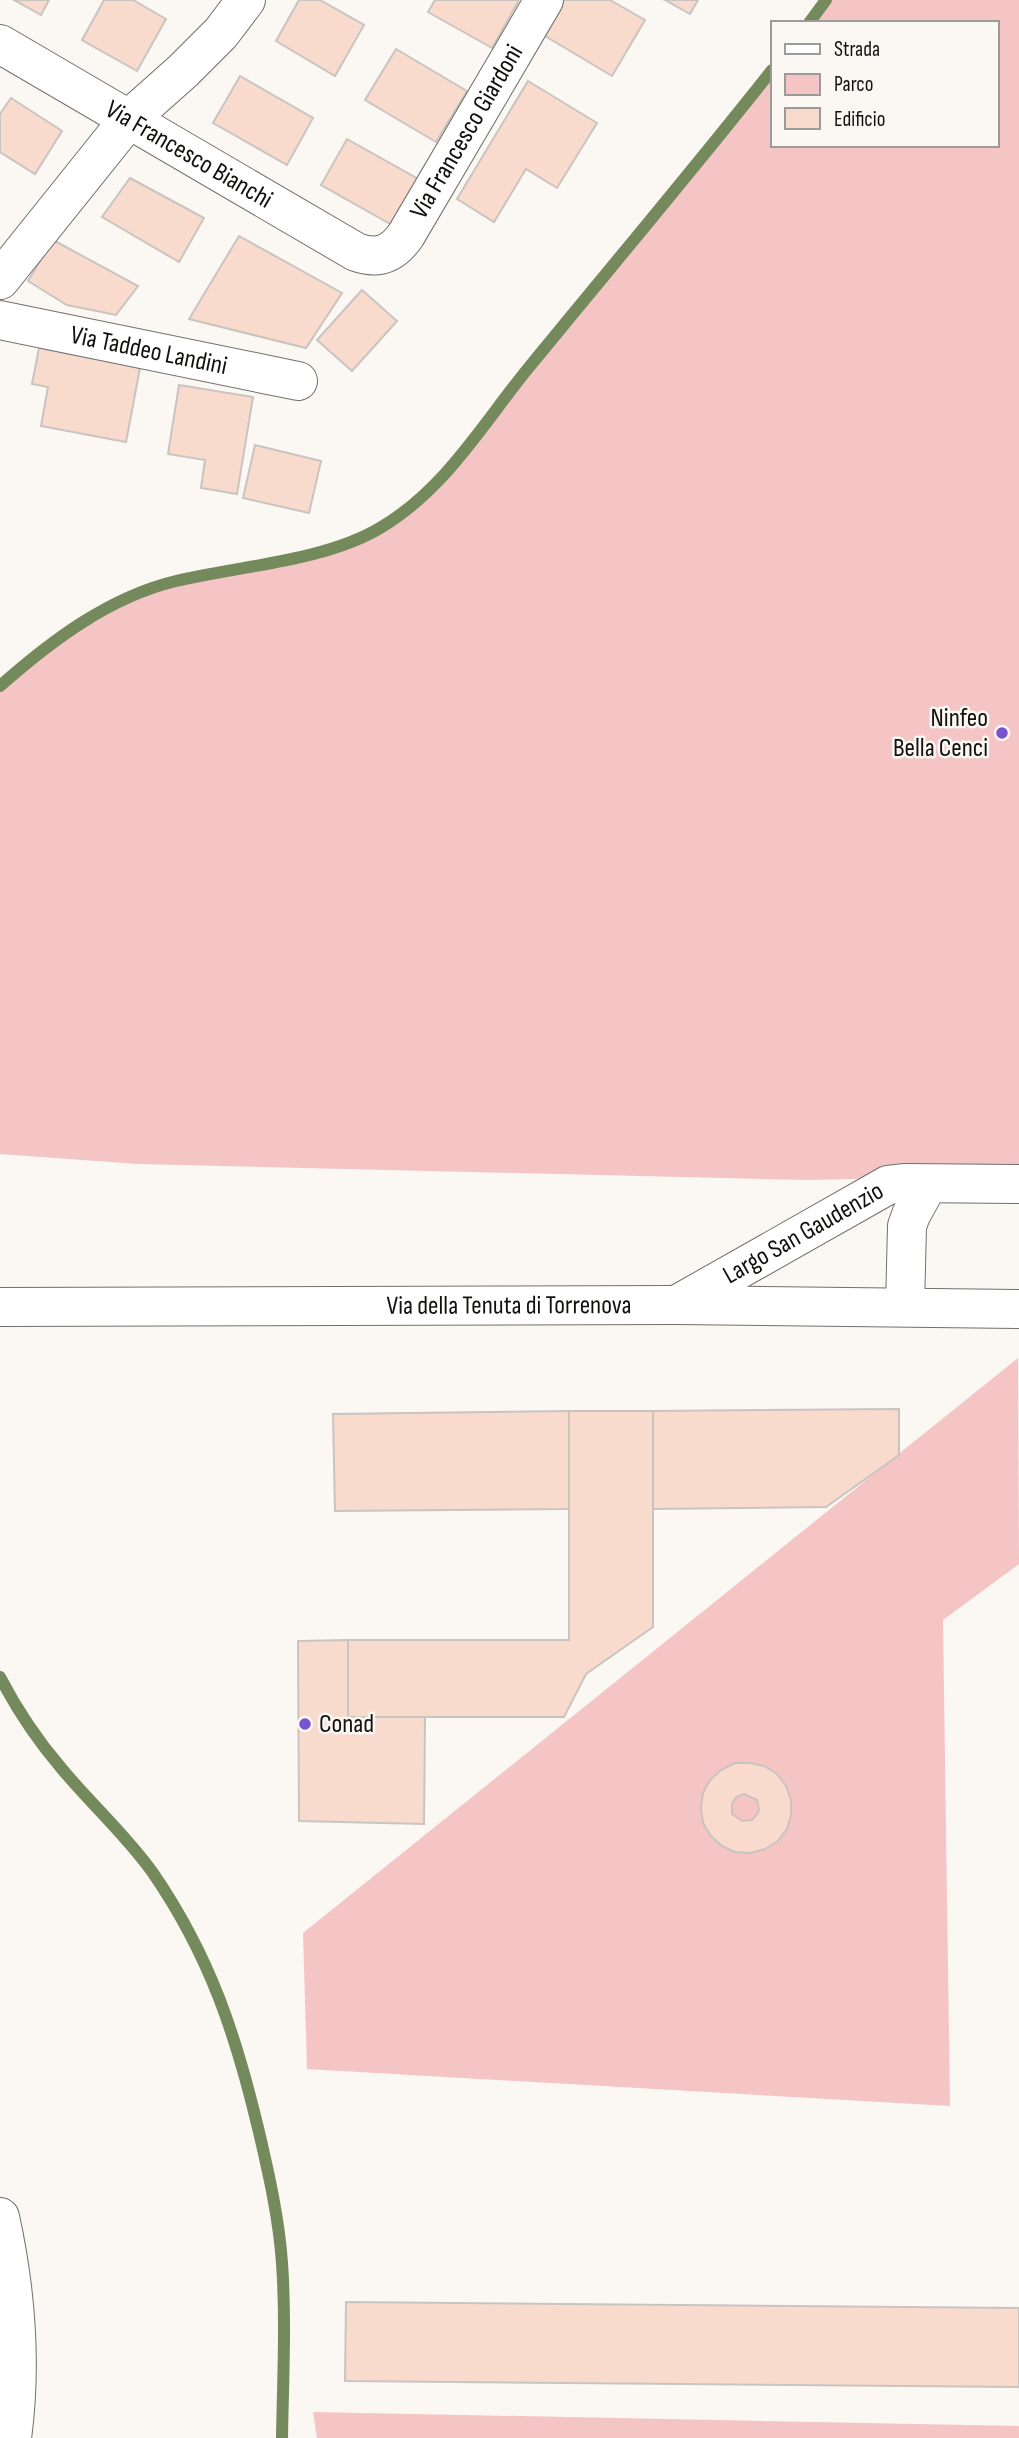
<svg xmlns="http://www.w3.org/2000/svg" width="1019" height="2438" viewBox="0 0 1019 2438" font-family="'Sofia Sans Condensed',sans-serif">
<rect width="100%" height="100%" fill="#fbf7f2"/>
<!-- green -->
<g fill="#f5c4c5">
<path d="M826 0H1019V1175L808 1180 138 1164 0 1154V686C51 641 109 597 176 581 238 566 325 561 380 528 446 489 483 423 530 366 611 267 693 170 772 70V145H996V23H809Z"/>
<path d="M1018 1358 1019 1564 943 1620 950 2106 307 2069 303 1933Z"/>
<path d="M313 2412 1019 2426V2438H317Z"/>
</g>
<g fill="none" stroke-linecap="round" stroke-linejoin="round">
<!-- stream -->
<g stroke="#748a5c" stroke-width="12">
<path d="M809 23 826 0"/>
<path d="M0 686C51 641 109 597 176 581 239 566 325 561 380 528 446 489 483 423 530 366 611 267 693 170 772 70"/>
<path d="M0 1677C17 1710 38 1741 62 1769 92 1805 126 1835 153 1873 210 1956 236 2035 259 2132 269 2175 279 2219 282 2263 286 2321 283 2379 282 2438"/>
</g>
</g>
<!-- building -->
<g fill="#f9dbce" stroke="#cac4c1" stroke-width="2" fill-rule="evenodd">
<path d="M14 0H49L41 15Z"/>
<path d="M104 0H133L166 19 137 71 82 40Z"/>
<path d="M299 0H320L364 25 335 76 276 41Z"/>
<path d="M435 0H519L492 48 428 12Z"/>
<path d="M560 0H610L645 20 612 76 540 33Z"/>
<path d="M665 0H698L690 14Z"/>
<path d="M396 49 467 91 436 142 365 100Z"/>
<path d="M240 76 313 118 287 165 213 123Z"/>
<path d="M528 81 597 123 557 188 526 169 494 222 457 199Z"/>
<path d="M11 98 62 131 35 174 0 152V114Z"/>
<path d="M347 139 418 179 392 225 321 185Z"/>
<path d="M130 178 204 218 179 262 102 217Z"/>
<path d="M239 236 342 293 306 348 189 319Z"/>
<path d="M53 240 138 286 116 315 67 305 28 281Z"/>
<path d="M362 290 397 321 352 371 317 340Z"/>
<path d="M39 348 140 368 126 442 41 426 48 387 32 384Z"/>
<path d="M179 385 253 397 237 494 201 488 205 460 168 454Z"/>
<path d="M255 445 321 461 309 513 243 498Z"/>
<path d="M899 1409V1455L826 1507 653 1509V1411Z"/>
<path d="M569 1411H653V1627L586 1674 564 1717H348V1640H569Z"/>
<path d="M569 1411V1509L335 1511 333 1414Z"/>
<path d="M348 1640V1717H425L424 1824 299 1821 298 1641Z"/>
<path d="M735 1763H750L764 1766 777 1774 786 1786 791 1800V1815L787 1829 778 1841 765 1849 750 1853 735 1852 722 1846 711 1836 703 1823 701 1808 703 1793 710 1780 721 1770ZM744 1794 757 1800 759 1809 758 1813 752 1820 742 1821 732 1814V1804L736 1797Z"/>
<path d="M346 2302 1019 2308V2387L345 2381Z"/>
</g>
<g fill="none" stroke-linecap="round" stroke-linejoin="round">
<defs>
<g id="minor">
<path id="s1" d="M0 44 356 252C378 260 393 254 406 235L544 0"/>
<path d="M0 280 129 119 183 71 221 33 246 0"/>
<path id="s2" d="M0 320 298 381"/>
<path id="s3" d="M678 1304 888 1185 906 1183 1019 1184"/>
<path id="s4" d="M0 1307 676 1305 1019 1309"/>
<path d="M905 1307 907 1226 911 1215 928 1184"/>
<path d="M0 2217C16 2290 22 2364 12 2438"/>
</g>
</defs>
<!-- minor casing -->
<use href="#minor" stroke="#726f6b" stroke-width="40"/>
<!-- minor -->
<use href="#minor" stroke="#fff" stroke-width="38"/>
</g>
<!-- markers -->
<g fill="#7654ce" stroke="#fbf7f2" stroke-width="2.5">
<circle cx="1002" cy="733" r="7"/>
<circle cx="305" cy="1724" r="7"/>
</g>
<g text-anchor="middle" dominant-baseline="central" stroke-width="5" stroke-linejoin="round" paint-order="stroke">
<!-- street labels -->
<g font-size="26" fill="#11100e" stroke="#fbf7f2">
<text stroke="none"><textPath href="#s1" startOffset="590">Via Francesco Giardoni</textPath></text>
<text stroke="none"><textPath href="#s1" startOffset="219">Via Francesco Bianchi</textPath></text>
<text stroke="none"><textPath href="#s2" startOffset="152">Via Taddeo Landini</textPath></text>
<text stroke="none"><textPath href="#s3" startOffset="144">Largo San Gaudenzio</textPath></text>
<text stroke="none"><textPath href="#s4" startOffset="509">Via della Tenuta di Torrenova</textPath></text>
</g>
<!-- poi labels -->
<g font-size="26" fill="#11100e" stroke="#fbf7f2" text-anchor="end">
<text x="988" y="718">Ninfeo<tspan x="988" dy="30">Bella Cenci</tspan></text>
<text x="319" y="1724" text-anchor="start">Conad</text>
</g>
</g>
<!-- legend -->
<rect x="771" y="21" width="228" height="126" fill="#fbf7f2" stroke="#9d9b97" stroke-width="2"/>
<rect x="785" y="44" width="35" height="10" fill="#ffffff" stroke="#9d9b97" stroke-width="2"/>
<text x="834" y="56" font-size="21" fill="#11100e">Strada</text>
<rect x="785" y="74" width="35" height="21" fill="#f5c4c5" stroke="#9d9b97" stroke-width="2"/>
<text x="834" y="91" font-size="21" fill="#11100e">Parco</text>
<rect x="785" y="108" width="35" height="21" fill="#f9dbce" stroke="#9d9b97" stroke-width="2"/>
<text x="834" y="126" font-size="21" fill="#11100e">Edificio</text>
</svg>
